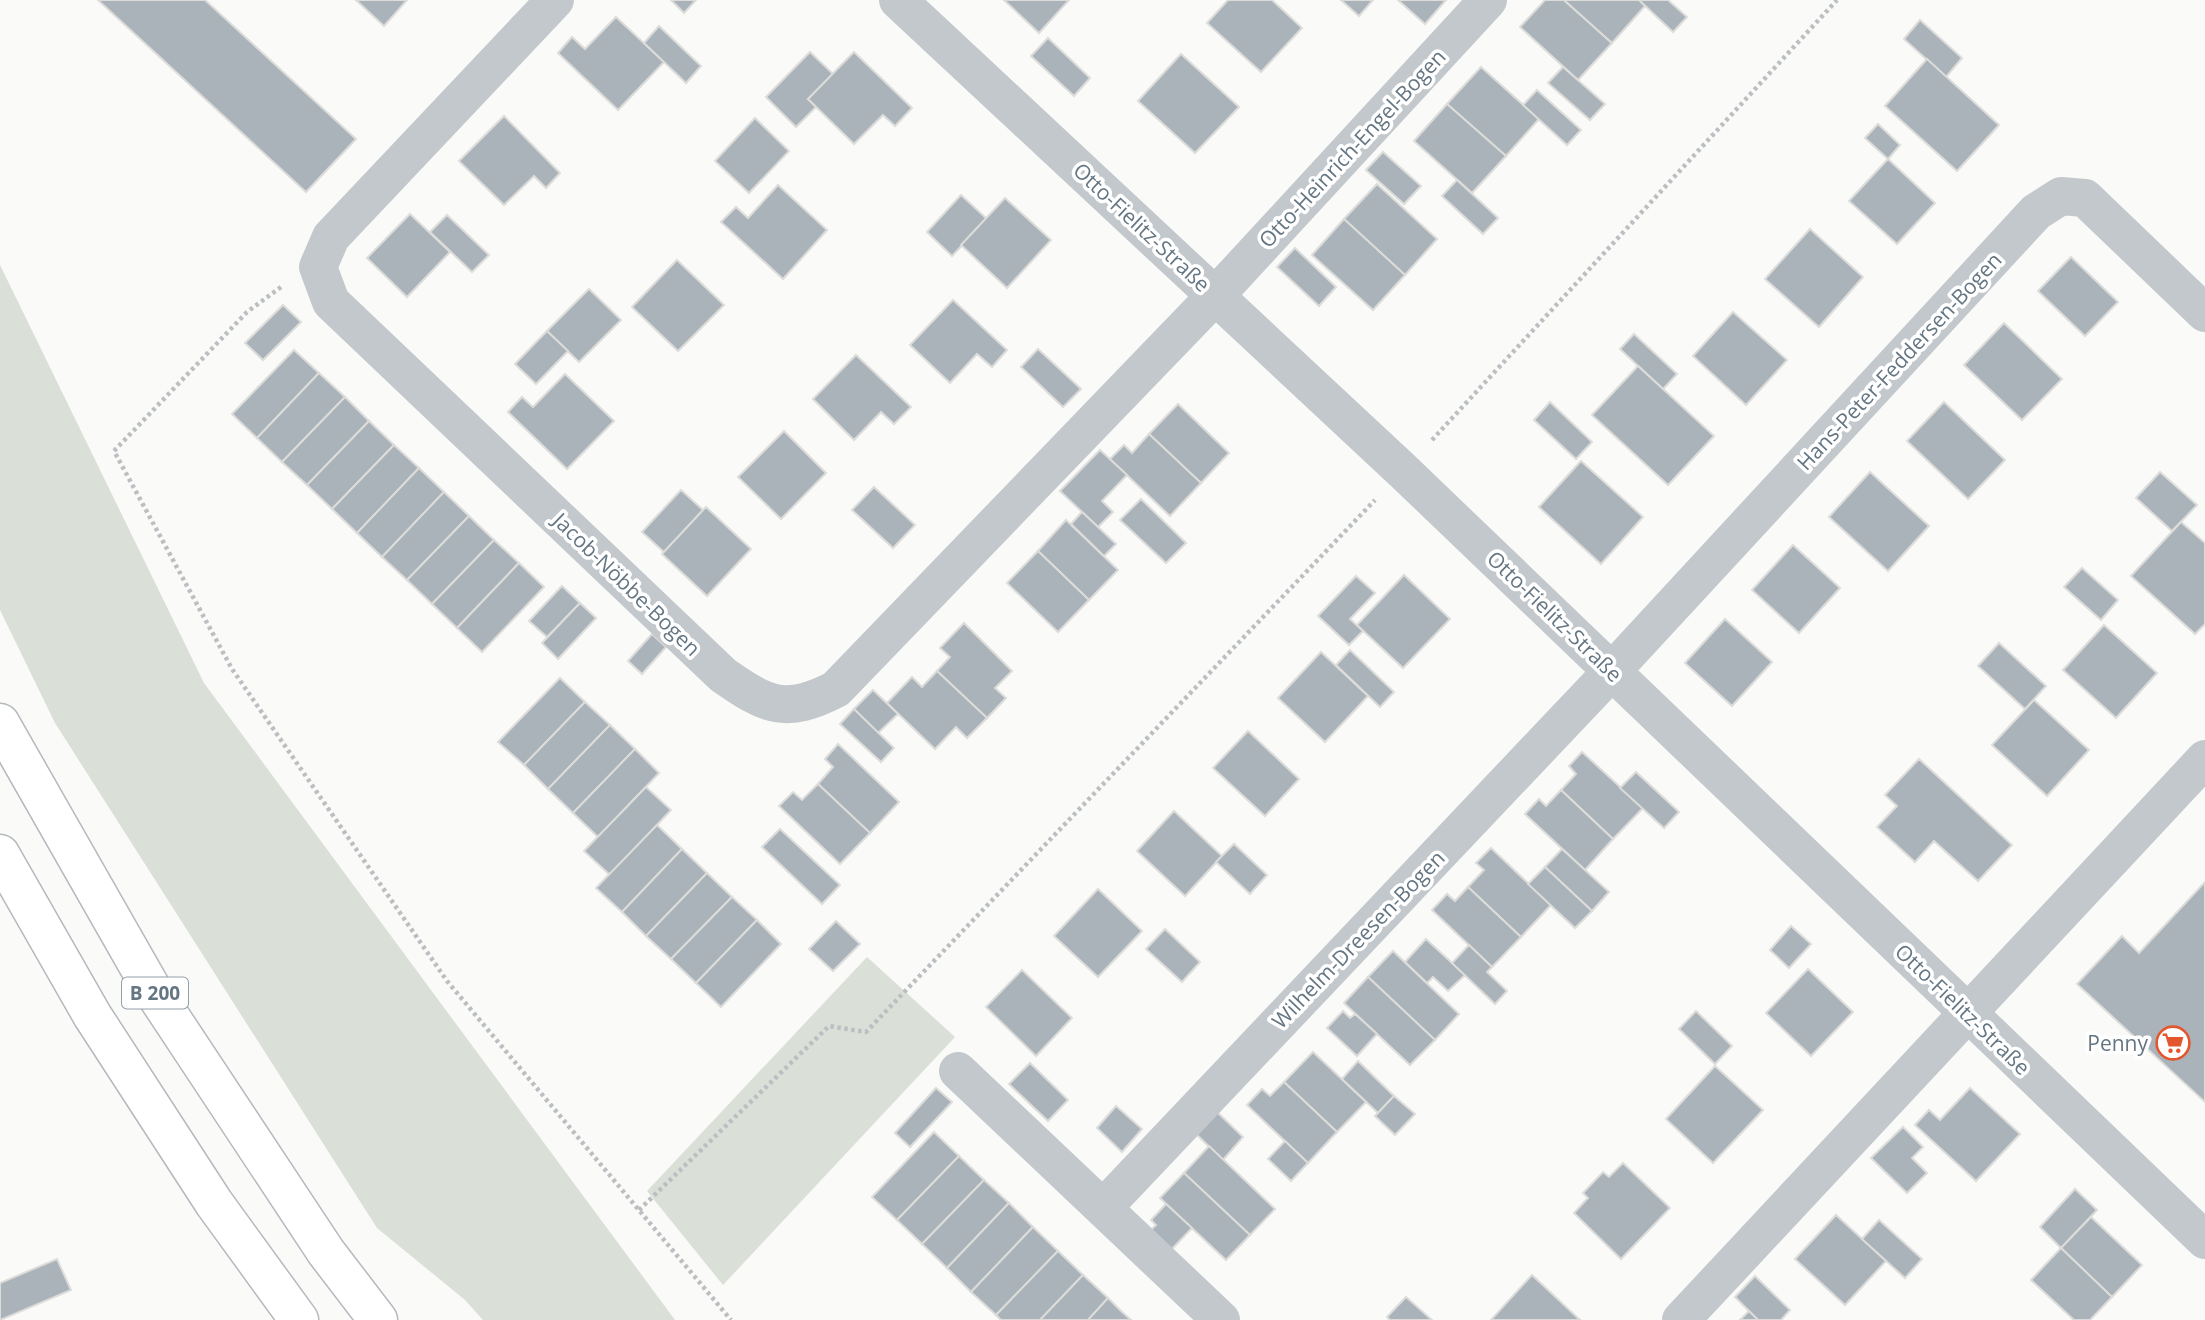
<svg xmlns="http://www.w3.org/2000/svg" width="2205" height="1320" viewBox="0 0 2205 1320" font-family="'Open Sans',sans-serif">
<rect width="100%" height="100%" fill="#fafaf8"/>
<!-- green -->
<g fill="#dadfd7">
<path d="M0 265 204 683 675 1320H483L465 1300 377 1228 55 723 0 610Z"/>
<path d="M867 957 955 1037 723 1285 647 1191Z"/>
</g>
<!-- building -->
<g fill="#aab3b9" stroke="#dcdcda" stroke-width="2">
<path d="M98 0H205L356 139 306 192Z"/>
<path d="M356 0H407L384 26Z"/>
<path d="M671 0H696L684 13Z"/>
<path d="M1004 0H1069L1039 33Z"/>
<path d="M1228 0H1272L1302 28 1261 72 1207 23Z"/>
<path d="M1341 0H1373L1359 16Z"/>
<path d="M1398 0H1446L1425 24Z"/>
<path d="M1545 0H1564L1612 43 1578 80 1520 27Z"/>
<path d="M1564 0H1639L1645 6 1612 43Z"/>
<path d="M1639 0H1668L1687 17 1673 32Z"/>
<path d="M616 17 664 62 618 110 558 53 572 37 585 49Z"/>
<path d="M1920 20 1962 58 1946 77 1904 39Z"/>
<path d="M659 26 701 66 686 83 644 43Z"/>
<path d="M1048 38 1090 78 1074 96 1031 56Z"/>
<path d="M810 52 833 74 808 99 816 107 796 127 766 97Z"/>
<path d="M854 52 912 108 895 126 883 115 854 144 808 99Z"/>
<path d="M1181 54 1239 107 1195 153 1138 101Z"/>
<path d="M1927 59 1999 125 1957 171 1885 106Z"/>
<path d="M1481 67 1539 119 1506 156 1447 104Z"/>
<path d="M1563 67 1605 104 1590 120 1548 83Z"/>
<path d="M1537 90 1581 130 1567 145 1523 105Z"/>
<path d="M1447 104 1506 156 1472 193 1414 141Z"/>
<path d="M504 116 560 173 546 188 534 176 504 205 459 161Z"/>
<path d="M755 118 789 151 749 193 715 161Z"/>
<path d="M1878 124 1900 145 1888 159 1865 138Z"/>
<path d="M1383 152 1421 186 1404 204 1366 170Z"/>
<path d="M1888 159 1935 203 1897 244 1849 201Z"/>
<path d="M1457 180 1498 218 1483 234 1442 196Z"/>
<path d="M1377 184 1437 239 1405 275 1344 219Z"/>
<path d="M778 185 827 230 783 279 721 222 736 207 748 218Z"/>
<path d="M961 195 987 219 952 256 927 232Z"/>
<path d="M1005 198 1051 240 1007 288 961 245Z"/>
<path d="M410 214 450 252 407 297 367 258Z"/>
<path d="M447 215 489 255 472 272 430 232Z"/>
<path d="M1344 219 1405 275 1373 310 1312 255Z"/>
<path d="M1810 229 1863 277 1819 327 1765 279Z"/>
<path d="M1295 248 1336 287 1319 306 1277 267Z"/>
<path d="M2071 257 2118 302 2085 336 2038 291Z"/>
<path d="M677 260 724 305 678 351 632 307Z"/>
<path d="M589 289 621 320 579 362 547 331Z"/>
<path d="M953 300 1007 350 992 367 977 354 950 383 910 345Z"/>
<path d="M283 305 301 322 263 360 245 343Z"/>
<path d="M1733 312 1787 360 1746 405 1693 356Z"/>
<path d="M2004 323 2062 379 2022 420 1964 365Z"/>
<path d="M547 331 568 351 536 384 515 364Z"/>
<path d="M1634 334 1677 374 1663 389 1620 349Z"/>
<path d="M1038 349 1081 389 1063 407 1021 367Z"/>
<path d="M294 350 319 373 257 438 232 414Z"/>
<path d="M856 355 911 407 894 424 881 412 854 440 813 399Z"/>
<path d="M1638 366 1714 436 1668 485 1592 415Z"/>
<path d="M319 373 345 397 282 462 257 438Z"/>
<path d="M565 374 614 421 567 469 508 412 522 397 533 407Z"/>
<path d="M345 397 369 421 307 485 282 462Z"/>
<path d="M1550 402 1592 442 1576 459 1534 420Z"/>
<path d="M1944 402 2005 460 1968 499 1907 441Z"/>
<path d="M1178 404 1229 453 1201 483 1149 434Z"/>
<path d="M369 421 394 445 332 509 307 485Z"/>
<path d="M784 431 826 473 781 519 738 477Z"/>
<path d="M1149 434 1201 483 1170 516 1110 459 1124 445 1132 453Z"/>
<path d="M394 445 419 468 357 533 332 509Z"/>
<path d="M1100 450 1127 475 1102 501 1113 512 1098 527 1060 491Z"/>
<path d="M1581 461 1643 517 1601 564 1539 507Z"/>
<path d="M419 468 444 492 382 557 357 533Z"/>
<path d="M1870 472 1929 526 1888 571 1829 517Z"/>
<path d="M2160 472 2197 505 2172 531 2136 498Z"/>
<path d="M874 487 915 525 893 548 852 510Z"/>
<path d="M681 490 703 510 664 552 642 532Z"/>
<path d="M444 492 469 516 407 580 382 557Z"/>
<path d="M1141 499 1186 543 1166 563 1120 520Z"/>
<path d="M706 507 751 549 707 596 662 554Z"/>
<path d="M1082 512 1116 544 1104 556 1071 524Z"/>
<path d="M469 516 494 540 432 604 407 580Z"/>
<path d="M1066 520 1118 570 1089 600 1038 551Z"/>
<path d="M2181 522 2205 543V624L2195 634 2131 576Z"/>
<path d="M494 540 519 563 457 628 432 604Z"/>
<path d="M1793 545 1840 588 1799 633 1752 590Z"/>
<path d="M1038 551 1089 600 1058 632 1007 583Z"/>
<path d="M519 563 544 587 482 652 457 628Z"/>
<path d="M2082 568 2118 600 2101 620 2064 587Z"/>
<path d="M1404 575 1450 619 1403 668 1357 625Z"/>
<path d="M1356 576 1375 593 1350 619 1363 631 1349 645 1318 616Z"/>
<path d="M562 586 580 603 547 637 529 621Z"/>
<path d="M580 603 596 618 558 659 542 643Z"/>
<path d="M1725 619 1772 662 1732 706 1685 663Z"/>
<path d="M964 623 1012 671 995 688 1006 698 987 718 937 671 950 657 940 648Z"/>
<path d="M2104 625 2157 673 2116 718 2063 670Z"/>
<path d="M652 634 666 647 642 674 628 661Z"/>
<path d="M1999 643 2046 686 2025 709 1978 666Z"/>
<path d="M1350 650 1394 692 1380 707 1336 665Z"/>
<path d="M1321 652 1368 696 1325 742 1278 698Z"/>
<path d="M937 671 987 718 967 738 956 727 935 749 887 703 912 677 922 687Z"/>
<path d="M560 678 585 702 524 765 498 742Z"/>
<path d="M873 690 898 714 878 733 854 709Z"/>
<path d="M2034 700 2089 750 2047 796 1992 745Z"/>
<path d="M585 702 610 725 548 789 524 765Z"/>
<path d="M854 709 894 748 881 762 840 724Z"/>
<path d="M610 725 635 749 573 813 548 789Z"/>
<path d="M1248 731 1299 779 1265 816 1213 768Z"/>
<path d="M838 744 899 802 870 833 818 784 833 767 825 759Z"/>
<path d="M635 749 659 773 598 837 573 813Z"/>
<path d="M1582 752 1643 808 1613 839 1561 790 1576 774 1569 766Z"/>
<path d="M1919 759 2012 845 1978 881 1934 841 1915 862 1877 827 1897 806 1885 795Z"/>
<path d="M1636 772 1679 812 1664 828 1620 788Z"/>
<path d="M818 784 870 833 840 864 779 806 793 792 802 800Z"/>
<path d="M646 787 671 810 610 875 584 851Z"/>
<path d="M1561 790 1613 839 1585 870 1525 814 1539 799 1546 806Z"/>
<path d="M1174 811 1222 856 1185 896 1137 851Z"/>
<path d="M657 825 682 849 622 912 596 888Z"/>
<path d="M780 829 840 885 822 904 762 847Z"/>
<path d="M1234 844 1267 875 1250 894 1216 862Z"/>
<path d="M1491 848 1551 905 1521 937 1468 887 1484 870 1476 863Z"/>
<path d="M682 849 707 873 646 936 622 912Z"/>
<path d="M1562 849 1609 892 1592 911 1545 867Z"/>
<path d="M1545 867 1592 911 1575 928 1528 884Z"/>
<path d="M707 873 732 897 671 959 646 936Z"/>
<path d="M2205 882V1102L2077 984 2122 936 2139 953Z"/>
<path d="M1468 887 1521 937 1492 967 1432 910 1447 894 1455 901Z"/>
<path d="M1098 889 1142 931 1098 977 1054 936Z"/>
<path d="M732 897 757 920 696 983 671 959Z"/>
<path d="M757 920 781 944 721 1007 696 983Z"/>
<path d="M836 921 860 944 833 971 809 949Z"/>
<path d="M1791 926 1811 944 1789 968 1770 950Z"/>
<path d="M1165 929 1200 962 1182 982 1146 949Z"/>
<path d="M1426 939 1465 975 1448 991 1433 977 1427 983 1405 962Z"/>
<path d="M1469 945 1492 967 1487 972 1507 991 1495 1004 1452 963Z"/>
<path d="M1393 951 1459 1014 1435 1040 1368 977Z"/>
<path d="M1808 969 1853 1012 1811 1056 1766 1013Z"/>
<path d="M1022 970 1072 1018 1036 1056 986 1007Z"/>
<path d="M1368 977 1435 1040 1410 1065 1344 1003Z"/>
<path d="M1343 1011 1350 1018 1355 1014 1377 1034 1357 1056 1327 1028Z"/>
<path d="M1696 1011 1732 1046 1715 1064 1679 1029Z"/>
<path d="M1313 1052 1366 1102 1337 1132 1284 1082Z"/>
<path d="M1358 1061 1394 1096 1378 1113 1342 1079Z"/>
<path d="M1030 1063 1068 1100 1048 1121 1009 1084Z"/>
<path d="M1715 1066 1763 1110 1713 1163 1666 1119Z"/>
<path d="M1284 1082 1337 1132 1308 1163 1247 1105 1262 1089 1270 1096Z"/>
<path d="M936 1088 952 1102 910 1147 895 1133Z"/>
<path d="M1970 1088 2020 1134 1976 1181 1915 1125 1929 1110 1940 1120Z"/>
<path d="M1394 1096 1415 1114 1395 1135 1375 1116Z"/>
<path d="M1116 1106 1142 1129 1122 1152 1097 1128Z"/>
<path d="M1215 1110 1243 1137 1223 1160 1194 1132Z"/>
<path d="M1903 1127 1923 1147 1912 1158 1927 1173 1907 1193 1871 1158Z"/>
<path d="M934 1132 959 1156 897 1220 872 1197Z"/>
<path d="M1285 1141 1308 1163 1291 1181 1268 1159Z"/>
<path d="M1209 1146 1275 1209 1250 1235 1184 1173Z"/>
<path d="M959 1156 984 1180 922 1244 897 1220Z"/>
<path d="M1623 1163 1670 1208 1621 1259 1574 1213 1588 1198 1583 1193 1603 1172 1609 1177Z"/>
<path d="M1184 1173 1250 1235 1226 1260 1160 1198Z"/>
<path d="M984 1180 1009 1203 947 1268 922 1244Z"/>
<path d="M2075 1189 2097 1210 2061 1248 2040 1227Z"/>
<path d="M1009 1203 1033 1227 971 1292 947 1268Z"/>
<path d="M1166 1204 1192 1228 1170 1251 1149 1232 1156 1225 1151 1220Z"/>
<path d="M1836 1215 1886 1261 1845 1305 1795 1259Z"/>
<path d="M2091 1217 2142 1265 2112 1297 2061 1248Z"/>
<path d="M1879 1220 1922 1259 1905 1278 1862 1239Z"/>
<path d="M1033 1227 1058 1251 996 1315 971 1292Z"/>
<path d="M2061 1248 2112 1297 2090 1320H2074L2031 1280Z"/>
<path d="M1058 1251 1083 1275 1040 1320H1001L996 1315Z"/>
<path d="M57 1259 71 1290 0 1320V1283Z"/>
<path d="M1083 1275 1108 1298 1088 1320H1040Z"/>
<path d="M1532 1275 1580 1320H1491Z"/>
<path d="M1755 1276 1790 1310 1781 1320H1758L1735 1297Z"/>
<path d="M1406 1297 1432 1320H1390L1387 1317Z"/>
<path d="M1108 1298 1121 1311 1131 1320H1088Z"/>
<path d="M1749 1311 1758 1320H1740Z"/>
</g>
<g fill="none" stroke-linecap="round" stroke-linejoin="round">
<defs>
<g id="highway">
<path d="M0 723 150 986 326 1252 378 1320"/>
<path d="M0 854 92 1015 214 1203 299 1320"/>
</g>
</defs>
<!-- highway casing -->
<use href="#highway" stroke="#b4b9bd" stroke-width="41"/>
<!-- path -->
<g stroke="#bbbfc2" stroke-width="4.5" stroke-dasharray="3.5 3.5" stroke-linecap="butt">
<path d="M281 287 247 312 114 451 232 669 447 981 731 1320"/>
<path d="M1432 440 1837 0"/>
<path d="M639 1210 829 1026 866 1032 1375 500"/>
</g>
<!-- minor -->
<g stroke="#c3c8cc" stroke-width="38">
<path d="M555 0 331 237 318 267 331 302 723 675C767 706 786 715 836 689L1216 295 1488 0"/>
<path d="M898 0 1403 471 2205 1240"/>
<path d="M958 1071 1221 1320"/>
<path d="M1104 1207 1612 671 2036 212 2061 196 2085 198 2205 313"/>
<path d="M1681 1320 2205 759"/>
</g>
<!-- highway -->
<use href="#highway" stroke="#fff" stroke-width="38"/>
</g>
<!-- icons -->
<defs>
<symbol id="supermarket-ring" viewBox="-11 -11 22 22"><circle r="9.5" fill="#fff" stroke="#e4572e" stroke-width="1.5"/><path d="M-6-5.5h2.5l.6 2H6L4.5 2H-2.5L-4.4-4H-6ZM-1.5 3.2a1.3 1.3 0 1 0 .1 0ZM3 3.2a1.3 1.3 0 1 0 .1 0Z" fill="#e4572e"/></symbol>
</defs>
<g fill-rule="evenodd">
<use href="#supermarket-ring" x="2154" y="1024" width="38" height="38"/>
</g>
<g text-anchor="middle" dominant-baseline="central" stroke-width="7" stroke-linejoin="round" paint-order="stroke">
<!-- shield labels -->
<rect fill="#fff" stroke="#939fa8" stroke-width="2" x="122" y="977.5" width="66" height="31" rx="5"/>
<g font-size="19" font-weight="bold" fill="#657683">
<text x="155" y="993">B 200</text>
</g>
<!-- street labels -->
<g font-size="21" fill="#657683" stroke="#fff">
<text transform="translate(1352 148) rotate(-47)">Otto-Heinrich-Engel-Bogen</text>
<text transform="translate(1142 227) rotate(43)">Otto-Fielitz-Straße</text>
<text transform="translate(1899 361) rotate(-47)">Hans-Peter-Feddersen-Bogen</text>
<text transform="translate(627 584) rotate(44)">Jacob-Nöbbe-Bogen</text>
<text transform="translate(1555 616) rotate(44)">Otto-Fielitz-Straße</text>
<text transform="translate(1358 939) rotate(-46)">Wilhelm-Dreesen-Bogen</text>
<text transform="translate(1963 1009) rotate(44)">Otto-Fielitz-Straße</text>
</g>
<!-- poi labels -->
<g font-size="21" fill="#657683" stroke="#fff" text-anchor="end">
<text x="2148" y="1043">Penny</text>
</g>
</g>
</svg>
